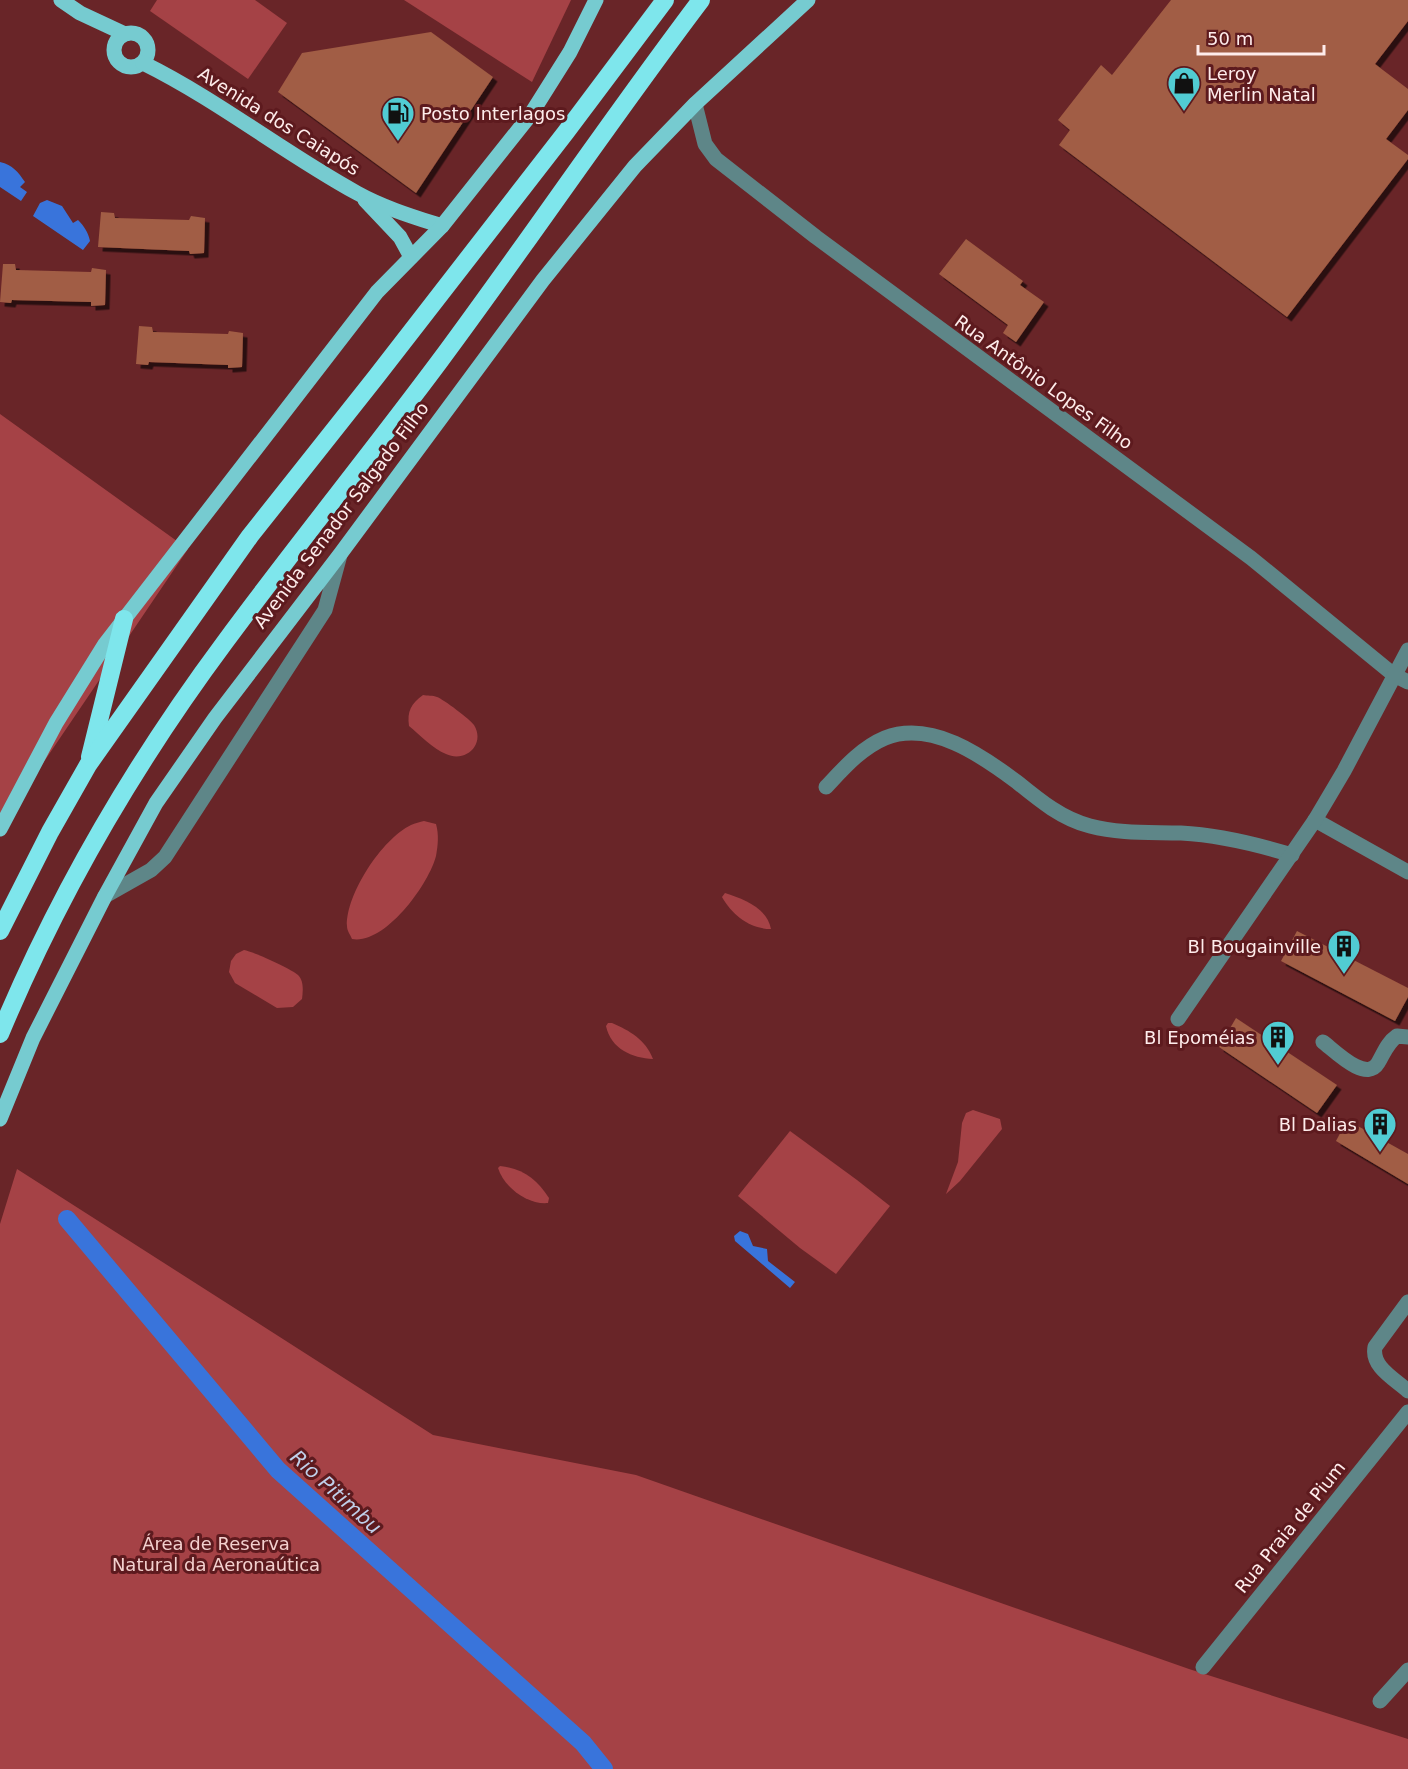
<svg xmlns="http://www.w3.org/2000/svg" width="1408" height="1769" viewBox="0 0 1408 1769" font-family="'DejaVu Sans',sans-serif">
<defs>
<filter id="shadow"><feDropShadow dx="4.5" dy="4.5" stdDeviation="0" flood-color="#0009"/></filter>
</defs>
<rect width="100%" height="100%" fill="#692528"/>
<!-- green -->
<g fill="#a54246">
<path d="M157 0H255L287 23 248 79 150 11Z"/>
<path d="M404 0H571L532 82Z"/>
<path d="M0 414 188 549 16 803 0 834Z"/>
<path d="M423 695C427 696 433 695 437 697 443 699 471 720 474 725 486 745 465 763 446 754 433 749 420 735 409 726 407 711 411 704 423 695Z"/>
<path d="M424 821 436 824C439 835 438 845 436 856 429 884 385 945 352 939 350 934 347 931 347 926 346 894 382 839 411 825 415 823 420 822 424 821Z"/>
<path d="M725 893C744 899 767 908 771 929 750 929 732 915 722 897Z"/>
<path d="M244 950C254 952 290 968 298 975 304 981 303 991 302 999L293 1007 277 1008 235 983 229 972 231 961 236 954Z"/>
<path d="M608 1023H612C630 1031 645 1039 653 1059 632 1058 611 1049 606 1026Z"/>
<path d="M973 1110 1000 1119 1002 1129 960 1181 946 1194 958 1162 962 1123 966 1113Z"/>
<path d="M790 1131 857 1180 890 1206 836 1274 800 1248 738 1196Z"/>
<path d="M500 1166C522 1168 537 1179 549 1198L548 1203C529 1205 504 1188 498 1168Z"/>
<path d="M17 1169 433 1435 636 1475 1189 1669 1408 1739V1769H0V1224Z"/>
</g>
<!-- water -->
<g fill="#3974db">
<path d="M0 162C13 165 18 172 25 182L20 187 27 192 21 201 0 187Z"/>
<path d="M47 200 62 206 73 223 78 220C84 226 88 232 90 241L83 250 33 216 40 203Z"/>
<path d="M740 1231 748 1234 753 1246 767 1249 768 1261 795 1282 790 1288 735 1241 734 1236Z"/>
</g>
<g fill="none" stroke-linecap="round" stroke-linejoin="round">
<!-- canal -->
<path stroke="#3974db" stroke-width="18" d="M67 1219 278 1470 583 1743 604 1769"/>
</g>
<!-- building -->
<g fill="#a15d44" filter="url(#shadow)">
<path d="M1171 0H1408V21L1375 64 1408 89V110L1386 139 1408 155V159L1287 317 1059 145 1070 130 1058 120 1101 65 1112 75Z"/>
<path d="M431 32 493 77 416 193 278 92 302 53Z"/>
<path d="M101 212 114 213 115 218 189 220 191 216 205 218 204 253 190 254 189 251 98 247Z"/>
<path d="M966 239 1023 281 1020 285 1044 302 1016 342 1003 333 1008 325 939 274Z"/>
<path d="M3 264H15L16 270 91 272 92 268 106 270 105 305 91 306V302L12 300 11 303 0 302Z"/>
<path d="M139 326 152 327 153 332 228 334 229 331 243 333 242 367 228 368V365L149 362 148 365 136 364Z"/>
<path d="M1297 931 1408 988V997L1395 1021 1281 961Z"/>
<path d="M1236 1018 1337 1085 1317 1113 1219 1047Z"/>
<path d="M1347 1120 1408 1154V1184L1336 1141Z"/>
</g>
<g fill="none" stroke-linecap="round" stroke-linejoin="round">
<!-- minor -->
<g stroke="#5e8688" stroke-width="15">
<path d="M695 104 705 144 716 159 816 237 1251 558 1394 675 1408 682"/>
<path d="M826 787C843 769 861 748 885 738 931 720 981 755 1017 782 1039 800 1062 819 1090 826 1120 834 1150 832 1181 833 1218 835 1256 844 1292 855"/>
<path d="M1315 820 1408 872"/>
<path d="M105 896 151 870 165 857 325 610 340 555"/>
<path d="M1178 1019 1315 820 1344 771 1408 650"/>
<path d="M1323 1042C1335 1051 1366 1083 1378 1063 1384 1053 1387 1043 1397 1036L1408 1037"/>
<path d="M1408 1302 1375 1347C1371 1367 1395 1379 1408 1391"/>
<path d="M1203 1667 1408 1412"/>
<path d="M1380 1701 1408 1670"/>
</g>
<!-- major -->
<g stroke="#76cbd0" stroke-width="15">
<path d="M61 0 80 13 125 34"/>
<circle cx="131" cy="50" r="17"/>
<path d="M143 63C218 100 284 153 357 193 384 208 414 217 442 226"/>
<path d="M365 200 400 237 411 257"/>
<path d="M0 829 56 723 105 644 377 292 442 226 531 114 570 52 596 0"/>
<path d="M0 1119 33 1038 105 896 156 803 215 718 341 553 543 280 635 166 695 104 808 0"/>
</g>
<!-- highway -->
<g stroke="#7ee6ec" stroke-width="18">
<path d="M90 757 124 619"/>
<path d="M0 931 50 832 88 765 250 536 376 377 566 132 665 0"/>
<path d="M0 1034C58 895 135 763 225 642 295 547 369 456 439 362 528 242 611 119 701 0"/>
</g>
</g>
<!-- icons -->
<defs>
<symbol id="shop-pin" viewBox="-11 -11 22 30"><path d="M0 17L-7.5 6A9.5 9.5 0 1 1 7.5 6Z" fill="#51ccd3" stroke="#5d1a1e"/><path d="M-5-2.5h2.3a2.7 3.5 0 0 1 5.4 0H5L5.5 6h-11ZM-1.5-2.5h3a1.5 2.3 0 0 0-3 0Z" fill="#111"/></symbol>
<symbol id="fuel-pin" viewBox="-11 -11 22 30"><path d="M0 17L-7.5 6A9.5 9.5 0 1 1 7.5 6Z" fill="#51ccd3" stroke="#5d1a1e"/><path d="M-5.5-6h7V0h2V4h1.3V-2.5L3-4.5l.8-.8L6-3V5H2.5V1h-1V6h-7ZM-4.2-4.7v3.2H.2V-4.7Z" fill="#111"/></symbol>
<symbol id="building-pin" viewBox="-11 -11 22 30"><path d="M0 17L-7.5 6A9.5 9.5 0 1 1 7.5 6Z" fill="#51ccd3" stroke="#5d1a1e"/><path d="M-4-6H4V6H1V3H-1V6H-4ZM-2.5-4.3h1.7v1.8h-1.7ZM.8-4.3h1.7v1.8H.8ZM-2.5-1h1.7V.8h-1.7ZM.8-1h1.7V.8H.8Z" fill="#111"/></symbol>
</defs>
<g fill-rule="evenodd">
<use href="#shop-pin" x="1165" y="64" width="38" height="52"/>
<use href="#fuel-pin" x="379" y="94" width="38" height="52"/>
<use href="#building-pin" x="1325" y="927" width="38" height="52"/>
<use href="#building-pin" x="1259" y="1018" width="38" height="52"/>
<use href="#building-pin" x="1361" y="1105" width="38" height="52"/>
</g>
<g text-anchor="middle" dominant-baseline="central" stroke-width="6" stroke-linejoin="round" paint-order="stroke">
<!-- poi labels -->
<g font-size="18" fill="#feeceb" stroke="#5d1a1e" text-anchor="end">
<text x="1207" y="73" text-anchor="start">Leroy<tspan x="1207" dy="21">Merlin Natal</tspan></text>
<text x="421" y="113" text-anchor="start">Posto Interlagos</text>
<text x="1321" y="946">Bl Bougainville</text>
<text x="1255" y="1037">Bl Epoméias</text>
<text x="1357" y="1124">Bl Dalias</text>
</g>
<!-- street labels -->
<g font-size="18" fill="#feeceb" stroke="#5d1a1e">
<text transform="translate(279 121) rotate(32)">Avenida dos Caiapós</text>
<text transform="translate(1044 382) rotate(36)">Rua Antônio Lopes Filho</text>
<text transform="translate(341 515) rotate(-53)">Avenida Senador Salgado Filho</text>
<text transform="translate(1290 1527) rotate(-51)">Rua Praia de Pium</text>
</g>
<!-- park labels -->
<g font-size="18" fill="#f3d0ce" stroke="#5d1a1e">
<text x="216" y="1543">Área de Reserva<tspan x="216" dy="21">Natural da Aeronaútica</tspan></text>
</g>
<!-- water labels -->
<g font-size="20" font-style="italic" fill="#c0cfe9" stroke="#5d1a1e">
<text transform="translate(336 1492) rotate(42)">Rio Pitimbu</text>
</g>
</g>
<!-- scale -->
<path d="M1198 45v9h126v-9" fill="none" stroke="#feeceb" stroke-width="3"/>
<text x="1207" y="45" font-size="18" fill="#feeceb" stroke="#5d1a1e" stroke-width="4.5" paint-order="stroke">50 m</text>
</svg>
